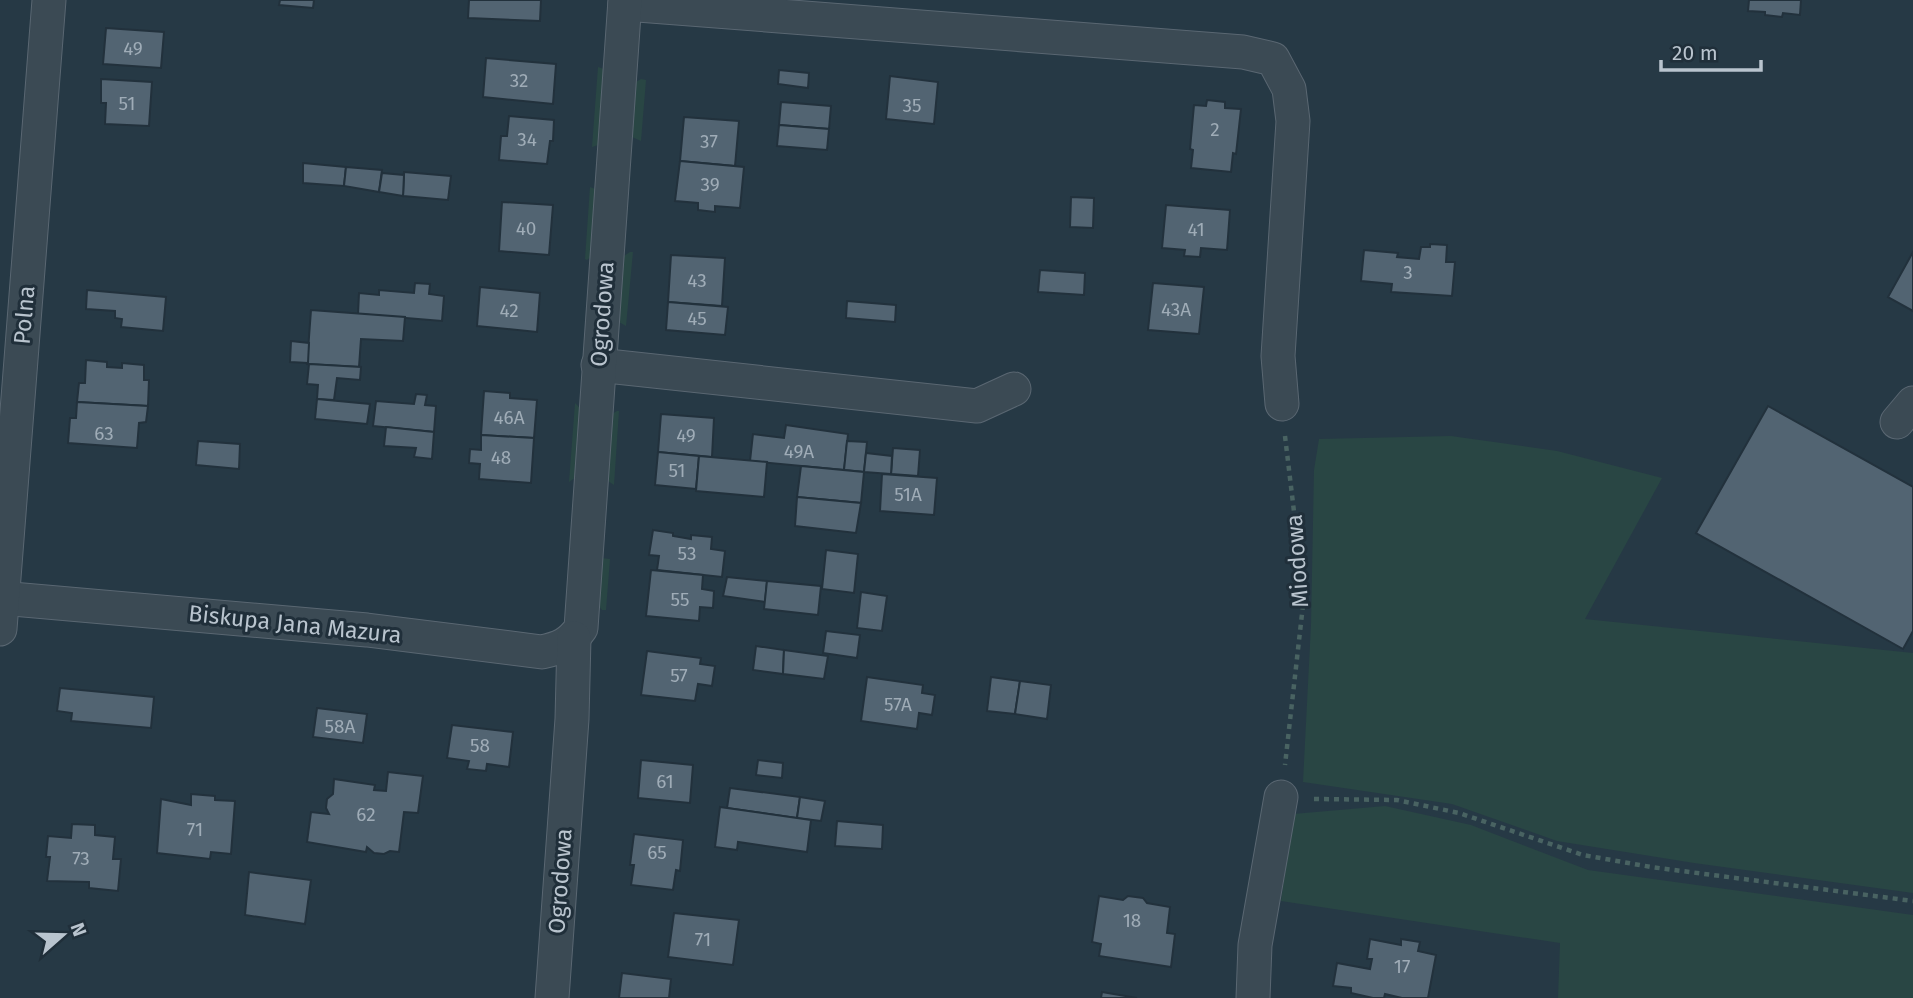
<svg xmlns="http://www.w3.org/2000/svg" width="1913" height="998" viewBox="0 0 1913 998" font-family="'Fira Sans',sans-serif">
<rect width="100%" height="100%" fill="#263945"/>
<!-- green -->
<g fill="#294644">
<path d="M598 67 604 69 598 145 592 147Z"/>
<path d="M641 79 646 80 641 141 632 137 636 82Z"/>
<path d="M590 187 598 190 593 255 587 260 585 259Z"/>
<path d="M630 252H633L626 326 619 322 624 256Z"/>
<path d="M575 403 580 408 576 477 569 482Z"/>
<path d="M617 411H619L614 485 608 481 612 414Z"/>
<path d="M1451 436 1557 451 1662 478 1585 619 1913 653V893L1694 863 1557 841 1452 804 1303 782 1311 625 1314 470 1319 439Z"/>
<path d="M601 558 610 559 606 610H602L598 605Z"/>
<path d="M1385 806 1471 825 1588 870 1913 915V998H1558L1560 943 1281 901 1293 814Z"/>
</g>
<!-- building -->
<g fill="#526472" stroke="#22313c" stroke-width="2">
<path d="M280 0H314L313 8 279 5Z"/>
<path d="M469 0H541L540 21 468 18Z"/>
<path d="M1749 0H1801L1800 15 1783 13 1782 17 1765 15V12L1748 11Z"/>
<path d="M106 28 164 32 161 68 103 64Z"/>
<path d="M486 58 556 64 553 104 483 97Z"/>
<path d="M779 70 809 73 808 88 778 84Z"/>
<path d="M890 76 938 82 934 124 886 119Z"/>
<path d="M101 79 152 82 149 126 105 124 106 103H101Z"/>
<path d="M1207 100 1225 102V108L1241 109 1236 154 1233 153 1231 172 1191 168 1193 150 1190 149 1194 105 1206 106Z"/>
<path d="M781 102 831 106 829 129 779 125Z"/>
<path d="M509 116 554 120 553 141H550L547 164 499 160 501 136H507Z"/>
<path d="M684 117 739 121 735 166 680 161Z"/>
<path d="M779 125 829 129 827 150 777 146Z"/>
<path d="M680 161 744 167 740 208 715 206V212L698 210V203L675 201Z"/>
<path d="M303 163 346 167 344 186 303 183Z"/>
<path d="M346 167 382 170 379 192 344 186Z"/>
<path d="M404 172 451 176 448 200 403 196Z"/>
<path d="M382 173 404 175 403 196 379 192Z"/>
<path d="M1071 197 1094 198 1093 228 1070 227Z"/>
<path d="M502 202 553 205 549 255 499 251Z"/>
<path d="M1166 205 1230 210 1227 250 1201 248 1200 257 1184 256 1185 250 1162 248Z"/>
<path d="M1430 244 1447 245 1446 262H1455L1452 296 1391 292 1392 284 1361 281 1364 250 1398 253 1397 257 1419 259 1421 247H1430Z"/>
<path d="M1913 252V311L1888 297Z"/>
<path d="M671 255 725 258 722 306 668 302Z"/>
<path d="M1040 270 1085 273 1084 295 1038 292Z"/>
<path d="M415 283 430 284 429 294 444 296 442 321 358 314 359 293 379 295V290L414 293Z"/>
<path d="M1153 283 1204 287 1199 334 1148 330Z"/>
<path d="M480 287 540 293 537 332 477 326Z"/>
<path d="M87 290 166 297 163 331 121 327 122 319 115 318V311L86 309Z"/>
<path d="M847 301 896 305 895 322 846 318Z"/>
<path d="M668 302 728 307 725 335 666 330Z"/>
<path d="M311 310 405 317 403 341 361 339 359 367 307 364Z"/>
<path d="M291 341 309 343 308 363 290 362Z"/>
<path d="M86 360 107 362V367L122 368V363L144 365V380H149L148 406 77 402 79 383H85Z"/>
<path d="M309 364 361 367 360 380 337 378 334 400 317 399 318 385 307 384Z"/>
<path d="M484 391 510 393V398L537 400 534 438 481 435Z"/>
<path d="M416 394 427 395 425 405 436 406 434 432 373 426 376 401 414 404Z"/>
<path d="M317 399 370 404 367 424 315 419Z"/>
<path d="M77 402 148 406 146 422 139 423 137 448 68 443 70 418H76Z"/>
<path d="M1768 406 1913 487V631L1903 649 1696 533Z"/>
<path d="M661 414 714 418 712 457 658 452Z"/>
<path d="M786 425 848 434 844 470 750 461 753 434 784 438Z"/>
<path d="M386 427 434 432 432 459 414 457 416 448 384 446Z"/>
<path d="M481 435 534 438 531 483 479 479 480 464 469 463 470 449 481 450Z"/>
<path d="M198 441 240 444 239 469 196 465Z"/>
<path d="M847 441 867 442 864 472 844 470Z"/>
<path d="M893 448 920 450 918 476 891 474Z"/>
<path d="M658 452 699 456 696 489 655 485Z"/>
<path d="M866 453 892 456 891 474 864 472Z"/>
<path d="M699 456 767 462 764 497 696 491Z"/>
<path d="M801 466 864 472 861 503 797 497Z"/>
<path d="M882 474 937 478 934 515 880 511Z"/>
<path d="M797 497 861 503 856 533 795 526Z"/>
<path d="M653 530 673 533V536L691 539V535L712 537 711 549 725 551 722 577 657 570 659 556 649 555Z"/>
<path d="M826 550 858 554 854 593 822 589Z"/>
<path d="M651 570 703 575 702 589 714 591 713 608 700 607 699 621 646 616Z"/>
<path d="M727 577 767 581 765 602 723 596Z"/>
<path d="M767 581 821 586 818 615 764 609Z"/>
<path d="M861 592 887 596 882 631 857 628Z"/>
<path d="M826 631 860 635 857 658 823 653Z"/>
<path d="M756 646 784 650 783 674 753 670Z"/>
<path d="M784 650 828 656 824 679 783 674Z"/>
<path d="M647 651 701 658 700 664 715 666 712 686 698 684 695 701 641 695Z"/>
<path d="M867 677 923 685 922 693 935 695 932 715 919 713 917 729 861 721Z"/>
<path d="M991 677 1020 681 1015 714 987 711Z"/>
<path d="M1020 681 1051 685 1047 719 1015 714Z"/>
<path d="M60 688 154 697 151 728 71 721 72 713 57 711Z"/>
<path d="M317 708 367 714 363 743 313 737Z"/>
<path d="M452 725 513 732 509 767 487 764 486 771 467 769 469 761 447 758Z"/>
<path d="M641 760 693 765 690 803 638 798Z"/>
<path d="M758 760 783 763 782 778 756 775Z"/>
<path d="M388 772 423 776 418 813 404 812 399 852 390 851 384 854 374 853 367 847 366 852 307 842 311 812 329 814 326 808 327 799 333 794 334 779 375 785 374 790 386 791Z"/>
<path d="M730 788 800 797 797 818 727 808Z"/>
<path d="M191 794 215 796V800L235 801 231 854 211 852 210 859 157 853 161 799 191 805Z"/>
<path d="M800 797 825 801 821 821 797 818Z"/>
<path d="M720 807 811 820 807 852 738 842 737 850 715 847Z"/>
<path d="M837 821 883 825 882 849 835 846Z"/>
<path d="M72 824 95 825V835L115 837 113 859H121L118 891 89 888V882L47 881 50 857H46L48 836 71 838Z"/>
<path d="M634 834 683 840 680 871 676 870 673 890 631 885 634 865H630Z"/>
<path d="M249 872 311 880 305 924 245 915Z"/>
<path d="M1099 896 1123 900 1128 896 1143 898 1147 903 1170 907 1167 933 1175 934 1171 967 1099 956 1101 944 1092 942Z"/>
<path d="M674 913 739 920 733 965 668 957Z"/>
<path d="M1370 939 1401 945V939L1420 942 1418 951 1436 955 1428 998H1402L1385 994 1384 998H1373L1351 993V988L1333 986 1337 963 1370 969 1372 959H1367Z"/>
<path d="M622 973 671 979 669 998H619Z"/>
<path d="M1102 992 1137 998H1101Z"/>
</g>
<g fill="none" stroke-linecap="round" stroke-linejoin="round">
<defs>
<g id="minor">
<path d="M625 4 1243 52 1273 59 1289 89 1293 121 1278 356 1282 404"/>
<path d="M598 365 977 406 1014 389"/>
<path d="M1897 422 1913 403"/>
<path d="M0 598 367 630 542 652C560 648 570 644 581 628L625 0"/>
<path d="M0 629 49 0"/>
<path d="M552 998 572 719 574 638"/>
<path d="M1253 998 1255 945 1281 797"/>
</g>
</defs>
<!-- minor casing -->
<use href="#minor" stroke="#5a6772" stroke-width="35"/>
<!-- path -->
<g stroke="#496362" stroke-width="4.5" stroke-dasharray="5 5" stroke-linecap="butt">
<path d="M1285 436 1304 596 1285 765"/>
<path d="M1314 799 1397 800 1459 813 1583 855 1651 867 1913 901"/>
</g>
<!-- minor -->
<use href="#minor" stroke="#3b4a54" stroke-width="33"/>
</g>
<g text-anchor="middle" dominant-baseline="central" stroke-width="6" stroke-linejoin="round" paint-order="stroke">
<!-- number labels -->
<g font-size="19" fill="#9facb7">
<text x="133" y="48">49</text>
<text x="519" y="80">32</text>
<text x="127" y="103">51</text>
<text x="912" y="105">35</text>
<text x="1215" y="129">2</text>
<text x="527" y="139">34</text>
<text x="709" y="141">37</text>
<text x="710" y="184">39</text>
<text x="526" y="228">40</text>
<text x="1196" y="229">41</text>
<text x="1408" y="272">3</text>
<text x="697" y="280">43</text>
<text x="1176" y="309">43A</text>
<text x="509" y="310">42</text>
<text x="697" y="318">45</text>
<text x="509" y="417">46A</text>
<text x="104" y="433">63</text>
<text x="686" y="435">49</text>
<text x="799" y="451">49A</text>
<text x="501" y="457">48</text>
<text x="677" y="470">51</text>
<text x="908" y="494">51A</text>
<text x="687" y="553">53</text>
<text x="680" y="599">55</text>
<text x="679" y="675">57</text>
<text x="898" y="704">57A</text>
<text x="340" y="726">58A</text>
<text x="480" y="745">58</text>
<text x="665" y="781">61</text>
<text x="366" y="814">62</text>
<text x="195" y="829">71</text>
<text x="657" y="852">65</text>
<text x="81" y="858">73</text>
<text x="1132" y="920">18</text>
<text x="703" y="939">71</text>
<text x="1402" y="966">17</text>
</g>
<!-- street labels -->
<g font-size="23" fill="#b9c4ce" stroke="#202f3a">
<text transform="translate(602 314) rotate(-86)">Ogrodowa</text>
<text transform="translate(24 315) rotate(-85)">Polna</text>
<text transform="translate(1297 561) rotate(-94)">Miodowa</text>
<text transform="translate(295 624) rotate(6)">Biskupa Jana Mazura</text>
<text transform="translate(560 881) rotate(-86)">Ogrodowa</text>
</g>
</g>
<!-- north arrow -->
<g transform="translate(63 935) rotate(70)" stroke="#202f3a" stroke-width="5" paint-order="stroke">
<path d="M0-5L12 26L0 18L-12 26Z" fill="#b9c4ce"/>
<text y="-10" font-size="19" font-weight="bold" text-anchor="middle" fill="#b9c4ce">N</text>
</g>
<!-- scale -->
<path d="M1661 60v10h100v-10" fill="none" stroke="#b9c4ce" stroke-width="3.5"/>
<text x="1672" y="60" font-size="21" fill="#b9c4ce" stroke="#202f3a" stroke-width="5" paint-order="stroke">20 m</text>
</svg>
